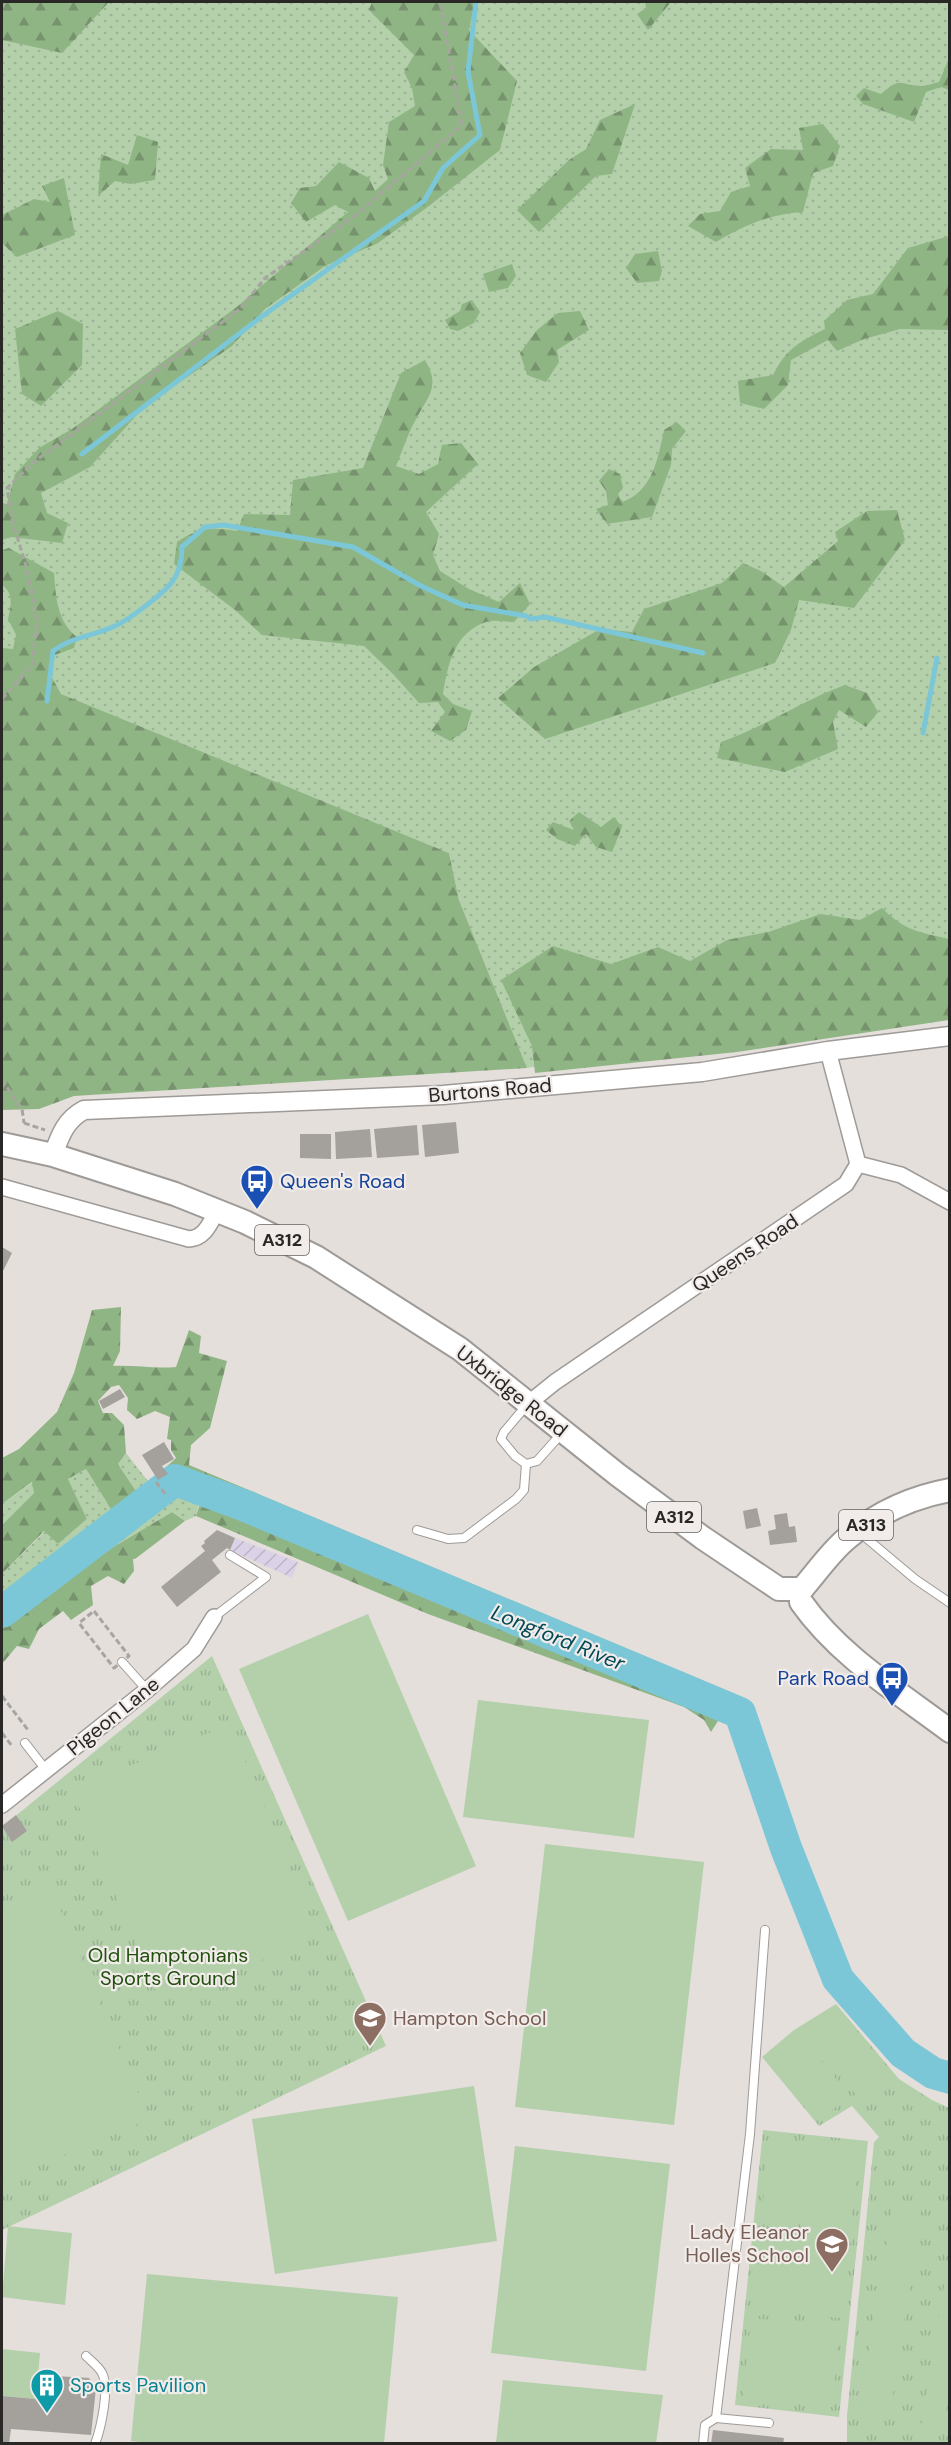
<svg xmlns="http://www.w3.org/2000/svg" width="951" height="2445" viewBox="0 0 951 2445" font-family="'DM Sans',sans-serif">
<defs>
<pattern id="industrial-furrows" width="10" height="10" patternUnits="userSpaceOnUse" patternTransform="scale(1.5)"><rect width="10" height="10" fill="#dbd2e7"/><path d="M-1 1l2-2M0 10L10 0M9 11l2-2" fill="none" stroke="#bcb4c6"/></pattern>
<pattern id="grass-dots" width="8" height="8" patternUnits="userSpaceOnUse" patternTransform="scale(1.5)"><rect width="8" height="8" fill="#b3d0ab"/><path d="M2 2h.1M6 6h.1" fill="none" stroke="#9ab393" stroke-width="1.8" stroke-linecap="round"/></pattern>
<pattern id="forest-firs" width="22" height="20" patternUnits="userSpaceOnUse" patternTransform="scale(1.5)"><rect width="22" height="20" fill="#90b585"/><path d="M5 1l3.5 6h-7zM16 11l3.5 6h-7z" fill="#76936d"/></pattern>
<pattern id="park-tufts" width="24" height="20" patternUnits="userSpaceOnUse" patternTransform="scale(1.5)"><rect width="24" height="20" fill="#b3d0ab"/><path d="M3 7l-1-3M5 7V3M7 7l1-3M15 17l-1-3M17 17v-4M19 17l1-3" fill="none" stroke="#9ab393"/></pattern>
</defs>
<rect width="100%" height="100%" fill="#e4dfdb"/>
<!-- industrial -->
<path fill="url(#industrial-furrows)" d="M235 1538 298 1562 292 1578 230 1550Z"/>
<!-- grass -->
<g fill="url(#grass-dots)">
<path d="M2 2H949V1004L527 1068 459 900 449 853 37 685 2 686Z"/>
<path d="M126 1453 151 1485 138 1494 118 1464Z"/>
<path d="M86 1469 114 1514 94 1525 2 1598V1574L45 1531 58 1544 87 1519 68 1479Z"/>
<path d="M33 1482 34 1493 2 1525V1504Z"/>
<path d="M176 1487 201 1494 196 1516 185 1521 172 1512 70 1573Z"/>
</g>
<!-- forest -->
<g fill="url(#forest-firs)">
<path d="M2 2H109L62 53 2 40Z"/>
<path d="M372 2H475L469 30 517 81 500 150 429 206 378 243 325 266 265 309 232 346 143 408 90 467 41 493 47 513 68 523 62 543 11 537 2 540V503L7 504 15 474 39 448 72 429 238 306 348 212 335 205 306 222 291 203 300 188 316 186 339 162 369 178 375 191 388 179 383 165 389 122 415 106 412 88 404 72 414 55 369 10Z"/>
<path d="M645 2H671L648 30 637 14 646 8Z"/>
<path d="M949 58V90L941 87 926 92 914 122 863 104 856 96 864 88 881 94C903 75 899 86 921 86 926 86 934 83 939 82Z"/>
<path d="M635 104 612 174 596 176 539 232 517 210 569 160 586 149 600 120Z"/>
<path d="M823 124 840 146 833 166 813 173 803 212C770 214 744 225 716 242L688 226 700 214 720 211 731 192 750 186 745 168 771 149 803 150 799 128Z"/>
<path d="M137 135 158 142 155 180 130 184 115 181 98 196 101 154 128 165Z"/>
<path d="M64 178 75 235 17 257 2 243V215L34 199 50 202 42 186Z"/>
<path d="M949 236V330L900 329 864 339 837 351 828 340 791 360 788 385 764 409 740 403 738 381 773 375C787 348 799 342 825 329L824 321 847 300 873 294 908 248Z"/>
<path d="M658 251 662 271 659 281 637 283 626 268 635 254Z"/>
<path d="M512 264 516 276 508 288 489 292 483 274Z"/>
<path d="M472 300 480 312 474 323 458 331 450 329 445 320 460 311 462 304Z"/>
<path d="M58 311 83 324 82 365 41 406 22 394 15 329Z"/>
<path d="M580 311 589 330 557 350 559 362 546 382 527 375 520 353 537 330 558 313Z"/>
<path d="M425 360C442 388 426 398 414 423 407 436 402 452 396 466L419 474 438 464 442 445 461 443 478 464 426 512 439 534 433 555 440 571 469 589 499 602 520 583 530 604 514 622C506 622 494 619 486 622 454 633 448 664 443 694L453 704 472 711 466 730 450 741 431 731 445 712 438 702 419 703 393 674 364 646 262 635 235 610 174 564 177 542C200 527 210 527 237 531L244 514 290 515 293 480 363 468 401 373Z"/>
<path d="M677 422 686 431 672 449 671 465 652 517 607 524 596 509 608 505 606 491 599 481 609 469 620 474 623 488 618 494 622 502C653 491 658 458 664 430Z"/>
<path d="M897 510 905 540 854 608 799 600 791 630 775 663 545 739 498 698 534 667 600 629 632 632 644 609 722 583 743 563 761 571 784 587 838 541 835 532 867 511Z"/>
<path d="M9 548 54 573C56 598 57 621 77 637L74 648 55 655 50 674 61 694 449 853 459 900 527 1068 74 1096 39 1109 2 1110V648L13 649 16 635 8 619C11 607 14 593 2 585V550Z"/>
<path d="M845 685 867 693 878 712 866 727 839 710 833 722 838 749 785 772 717 758 721 742C765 727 801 701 845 685Z"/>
<path d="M579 812 601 827 614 817 622 827 612 852 596 847 586 834 575 846 557 839 546 830 553 822 574 830 569 821Z"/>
<path d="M882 908C905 931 919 932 949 939V1020L737 1052 535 1073 532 1046 501 980 553 946 611 964 658 947 690 961 727 940 768 932 821 914 860 920Z"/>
<path d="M121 1307 120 1351 113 1366C134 1365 155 1369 176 1367L189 1330 201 1336 199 1353 227 1361 210 1428 191 1445 189 1465 735 1694 711 1732 704 1720 684 1707 428 1614 196 1516 206 1485 170 1475 165 1468 176 1458 171 1450V1440L167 1439 170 1417 155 1411 137 1419 127 1410 128 1398 119 1385 111 1387 98 1401 103 1413H112L124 1425 126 1453 118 1464 138 1494 114 1514 86 1469 68 1479 87 1519 58 1544 44 1531 2 1574V1525L34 1493 32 1482 2 1504V1458L19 1449 57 1412 74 1373 92 1310Z"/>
<path d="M172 1512 185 1521 135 1559H133L134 1571 124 1584 108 1576 91 1586 93 1605 71 1620 63 1611 39 1629 29 1649 17 1646 2 1664V1628L70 1573Z"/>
</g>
<!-- park -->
<g fill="url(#park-tufts)">
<path d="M212 1656 386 2046 2 2230V1827Z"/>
<path d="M836 2004 899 2079 932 2100 949 2108V2443H847V2416L874 2142 879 2137 852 2106 819 2126 762 2057 794 2030Z"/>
<path d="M763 2130 868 2141 839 2417 735 2405Z"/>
</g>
<!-- pitch -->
<g fill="#b3d0ab">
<path d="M368 1614 476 1866 348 1921 239 1669Z"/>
<path d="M478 1700 649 1720 634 1838 463 1817Z"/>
<path d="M230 1724 318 1937 160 2002 72 1790Z"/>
<path d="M545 1844 704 1862 674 2125 515 2107Z"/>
<path d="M50 1885 149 2119 2 2181V1906Z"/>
<path d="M837 2007 889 2070 857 2096 806 2033Z"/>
<path d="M798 2033 850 2096 818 2121 767 2059Z"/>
<path d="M474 2086 497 2241 275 2274 252 2119Z"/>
<path d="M769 2139 810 2143V2147L817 2148 818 2144 859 2148 850 2229 810 2225 809 2221 802 2220V2224L761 2220Z"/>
<path d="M515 2146 670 2164 646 2371 491 2353Z"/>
<path d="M893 2205 921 2210 889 2421 858 2416Z"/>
<path d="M8 2226 72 2233 65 2305 2 2297Z"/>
<path d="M760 2228 801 2232V2237H808L809 2233 850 2237 841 2318 800 2314V2311L793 2310V2313L752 2309Z"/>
<path d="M949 2255 950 2390 943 2430 921 2427Z"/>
<path d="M147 2274 398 2297 384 2443 156 2444 131 2441Z"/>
<path d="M751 2318 792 2322V2326H799L800 2322 840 2326 832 2407 791 2403V2400L784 2399V2402L743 2398Z"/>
<path d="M2 2349 40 2353 36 2399 2 2396Z"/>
<path d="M503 2380 663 2395 656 2443H496Z"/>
</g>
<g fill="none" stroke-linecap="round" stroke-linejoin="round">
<!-- stream -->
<g stroke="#7cc7d7" stroke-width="5">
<path d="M82 454 261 317 424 201 443 168 480 135 468 72 476 2"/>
<path d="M47 701 53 651C73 636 95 636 117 625 130 619 164 593 172 582 180 572 182 558 182 547L205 527 224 525 353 547 421 586 463 605 526 616 531 619 545 617 703 653"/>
<path d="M923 733 937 658"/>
</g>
<!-- river -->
<path stroke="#7cc7d7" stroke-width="32" d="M2 1612 175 1480 243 1505 740 1713 786 1848 838 1979 903 2053 933 2073 950 2078"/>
</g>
<!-- building -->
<g fill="#a4a09c">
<path d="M456 1122 459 1153 425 1157 422 1125Z"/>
<path d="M417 1125 419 1155 377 1158 374 1129Z"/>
<path d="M370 1129 372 1157 336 1159 335 1132Z"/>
<path d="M300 1134H331V1159L300 1158Z"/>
<path d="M2 1247 12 1253 2 1273Z"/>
<path d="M120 1389 125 1397 103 1409 99 1401Z"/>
<path d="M164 1442 174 1459 162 1466 168 1474 158 1480 142 1455Z"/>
<path d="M757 1508 761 1526 746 1529 743 1511Z"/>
<path d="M787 1513 789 1527 795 1526 797 1542 770 1545 768 1531 776 1529 774 1515Z"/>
<path d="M217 1530 235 1538 230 1550 227 1548 212 1560 221 1572 177 1607 161 1587 205 1551 201 1546 205 1543 204 1541Z"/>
<path d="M16 1815 27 1831 12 1842 2 1826Z"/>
<path d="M38 2375 89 2378 96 2388 91 2435 11 2429 9 2444H2V2396L36 2399Z"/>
<path d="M713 2430 784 2438 783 2444H711Z"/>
</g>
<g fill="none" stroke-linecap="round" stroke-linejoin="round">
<defs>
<g id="service">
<path d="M526 1406 504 1432 501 1439 515 1456 526 1464 537 1461 562 1433"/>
<path d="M417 1530 448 1539 464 1538 516 1499 524 1490 526 1464"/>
<path d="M859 1532 915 1579 950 1603"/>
<path d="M214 1617 266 1577 230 1555"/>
<path d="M122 1662 147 1690"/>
<path d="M25 1743 46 1770"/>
<path d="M765 1930 750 2134 716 2418 769 2423"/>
<path d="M86 2356C91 2361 99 2367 102 2373 110 2388 101 2428 95 2444"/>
<path d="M703 2444 705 2425 716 2418"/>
</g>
<g id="minor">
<path d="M858 1164 901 1175 950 1202"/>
<path d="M2 1187 189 1239C205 1238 210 1223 217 1211"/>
<path d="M529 1403 555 1382 846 1184 858 1164 828 1051"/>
<path d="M2 1805 147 1690 194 1649 214 1617"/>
</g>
<path id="tertiary" d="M53 1155C60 1136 65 1120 84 1110L443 1095 702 1072 828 1051 950 1036"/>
<g id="primary">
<path d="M2 1144 53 1155 175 1194 245 1222 316 1257 460 1349 618 1475 703 1538 779 1589H802"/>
<path d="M802 1589C816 1573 829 1554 845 1540 875 1514 912 1497 950 1490"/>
<path d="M801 1602C839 1656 897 1691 950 1731"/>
</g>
</defs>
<!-- service casing -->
<use href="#service" stroke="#9e9a97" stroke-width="10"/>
<!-- minor casing -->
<use href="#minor" stroke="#9e9a97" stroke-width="18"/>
<!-- tertiary casing -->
<use href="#tertiary" stroke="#9e9a97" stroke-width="21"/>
<!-- primary casing -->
<use href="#primary" stroke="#9e9a97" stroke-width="26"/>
<!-- path -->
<g stroke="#a8a5a1" stroke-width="3" stroke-dasharray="6 3" stroke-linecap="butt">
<path d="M2 699 32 665 37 621 27 569 12 520 7 488 34 462 240 309 265 278 352 218 462 125 440 2"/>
<path d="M2 1080 22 1109 24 1123"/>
<path d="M24 1123 45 1130"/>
<path d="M156 1482 166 1495"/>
<path d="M94 1611 129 1656 114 1668 79 1623Z"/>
<path d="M2 1696 28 1730"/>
<path d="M2 1733 12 1746"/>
</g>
<!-- service -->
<use href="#service" stroke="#fff" stroke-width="8"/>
<!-- minor -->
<use href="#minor" stroke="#fff" stroke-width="15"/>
<!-- tertiary -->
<use href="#tertiary" stroke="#fff" stroke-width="18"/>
<!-- primary -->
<use href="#primary" stroke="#fff" stroke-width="22"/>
</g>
<!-- icons -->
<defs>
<symbol id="bus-pin" viewBox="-11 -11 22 30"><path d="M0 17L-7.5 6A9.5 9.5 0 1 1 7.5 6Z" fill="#1a4fb4" stroke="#f1ece9"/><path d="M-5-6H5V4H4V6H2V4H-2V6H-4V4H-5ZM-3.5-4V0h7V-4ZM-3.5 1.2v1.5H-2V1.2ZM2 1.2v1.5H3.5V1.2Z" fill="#fff"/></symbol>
<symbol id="school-pin" viewBox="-11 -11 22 30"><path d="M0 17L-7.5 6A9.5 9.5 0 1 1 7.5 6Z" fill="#8d6e63" stroke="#f1ece9"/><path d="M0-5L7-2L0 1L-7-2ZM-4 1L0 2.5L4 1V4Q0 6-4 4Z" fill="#fff"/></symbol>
<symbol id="building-pin" viewBox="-11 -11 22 30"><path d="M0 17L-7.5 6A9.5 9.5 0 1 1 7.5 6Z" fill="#0f9aa8" stroke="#f1ece9"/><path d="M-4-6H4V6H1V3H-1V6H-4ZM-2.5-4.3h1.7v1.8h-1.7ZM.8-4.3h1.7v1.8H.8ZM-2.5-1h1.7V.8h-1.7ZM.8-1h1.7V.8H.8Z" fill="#fff"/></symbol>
</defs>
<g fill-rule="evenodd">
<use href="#bus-pin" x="238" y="1162" width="38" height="52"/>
<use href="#bus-pin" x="873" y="1659" width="38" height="52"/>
<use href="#school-pin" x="351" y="1999" width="38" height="52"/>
<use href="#school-pin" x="813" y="2225" width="38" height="52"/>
<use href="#building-pin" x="28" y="2366" width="38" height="52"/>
</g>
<g text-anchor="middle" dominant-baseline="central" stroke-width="4.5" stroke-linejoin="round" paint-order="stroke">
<!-- shield labels -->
<g fill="#f1ece9" stroke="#656360" stroke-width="1.5">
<rect x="255" y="1225" width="54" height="30" rx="4.5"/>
<rect x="647" y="1502" width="54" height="30" rx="4.5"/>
<rect x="839" y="1510" width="54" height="30" rx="4.5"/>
</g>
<g font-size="18" font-weight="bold" fill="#292826">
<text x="282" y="1240">A312</text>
<text x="674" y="1517">A312</text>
<text x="866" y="1525">A313</text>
</g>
<!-- street labels -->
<g font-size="20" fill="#292826" stroke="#f1ece9">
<text transform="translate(490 1090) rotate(-5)">Burtons Road</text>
<text transform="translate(745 1253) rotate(-34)">Queens Road</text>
<text transform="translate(512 1391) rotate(38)">Uxbridge Road</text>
<text transform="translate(113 1716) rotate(-39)">Pigeon Lane</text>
</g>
<!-- transit labels -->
<g font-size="20" fill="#164399" stroke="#f1ece9" text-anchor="start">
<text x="280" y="1181">Queen's Road</text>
<text x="869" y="1678" text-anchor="end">Park Road</text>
</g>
<!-- park labels -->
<g font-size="20" fill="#21500e" stroke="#f1ece9">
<text x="168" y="1955">Old Hamptonians<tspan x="168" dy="23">Sports Ground</tspan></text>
</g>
<!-- education labels -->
<g font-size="20" fill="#785e54" stroke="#f1ece9" text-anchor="start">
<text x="393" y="2018">Hampton School</text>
<text x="809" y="2232" text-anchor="end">Lady Eleanor<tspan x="809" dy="23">Holles School</tspan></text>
</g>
<!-- culture labels -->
<g font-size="20" fill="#0d838f" stroke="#f1ece9" text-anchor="start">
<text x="70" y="2385">Sports Pavilion</text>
</g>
<!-- water labels -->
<g font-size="21" font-style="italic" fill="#034a56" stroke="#f1ece9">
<text transform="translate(558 1638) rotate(22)">Longford River</text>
</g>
</g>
<!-- border -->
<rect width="951" height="2445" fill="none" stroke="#292826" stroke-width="6"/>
</svg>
